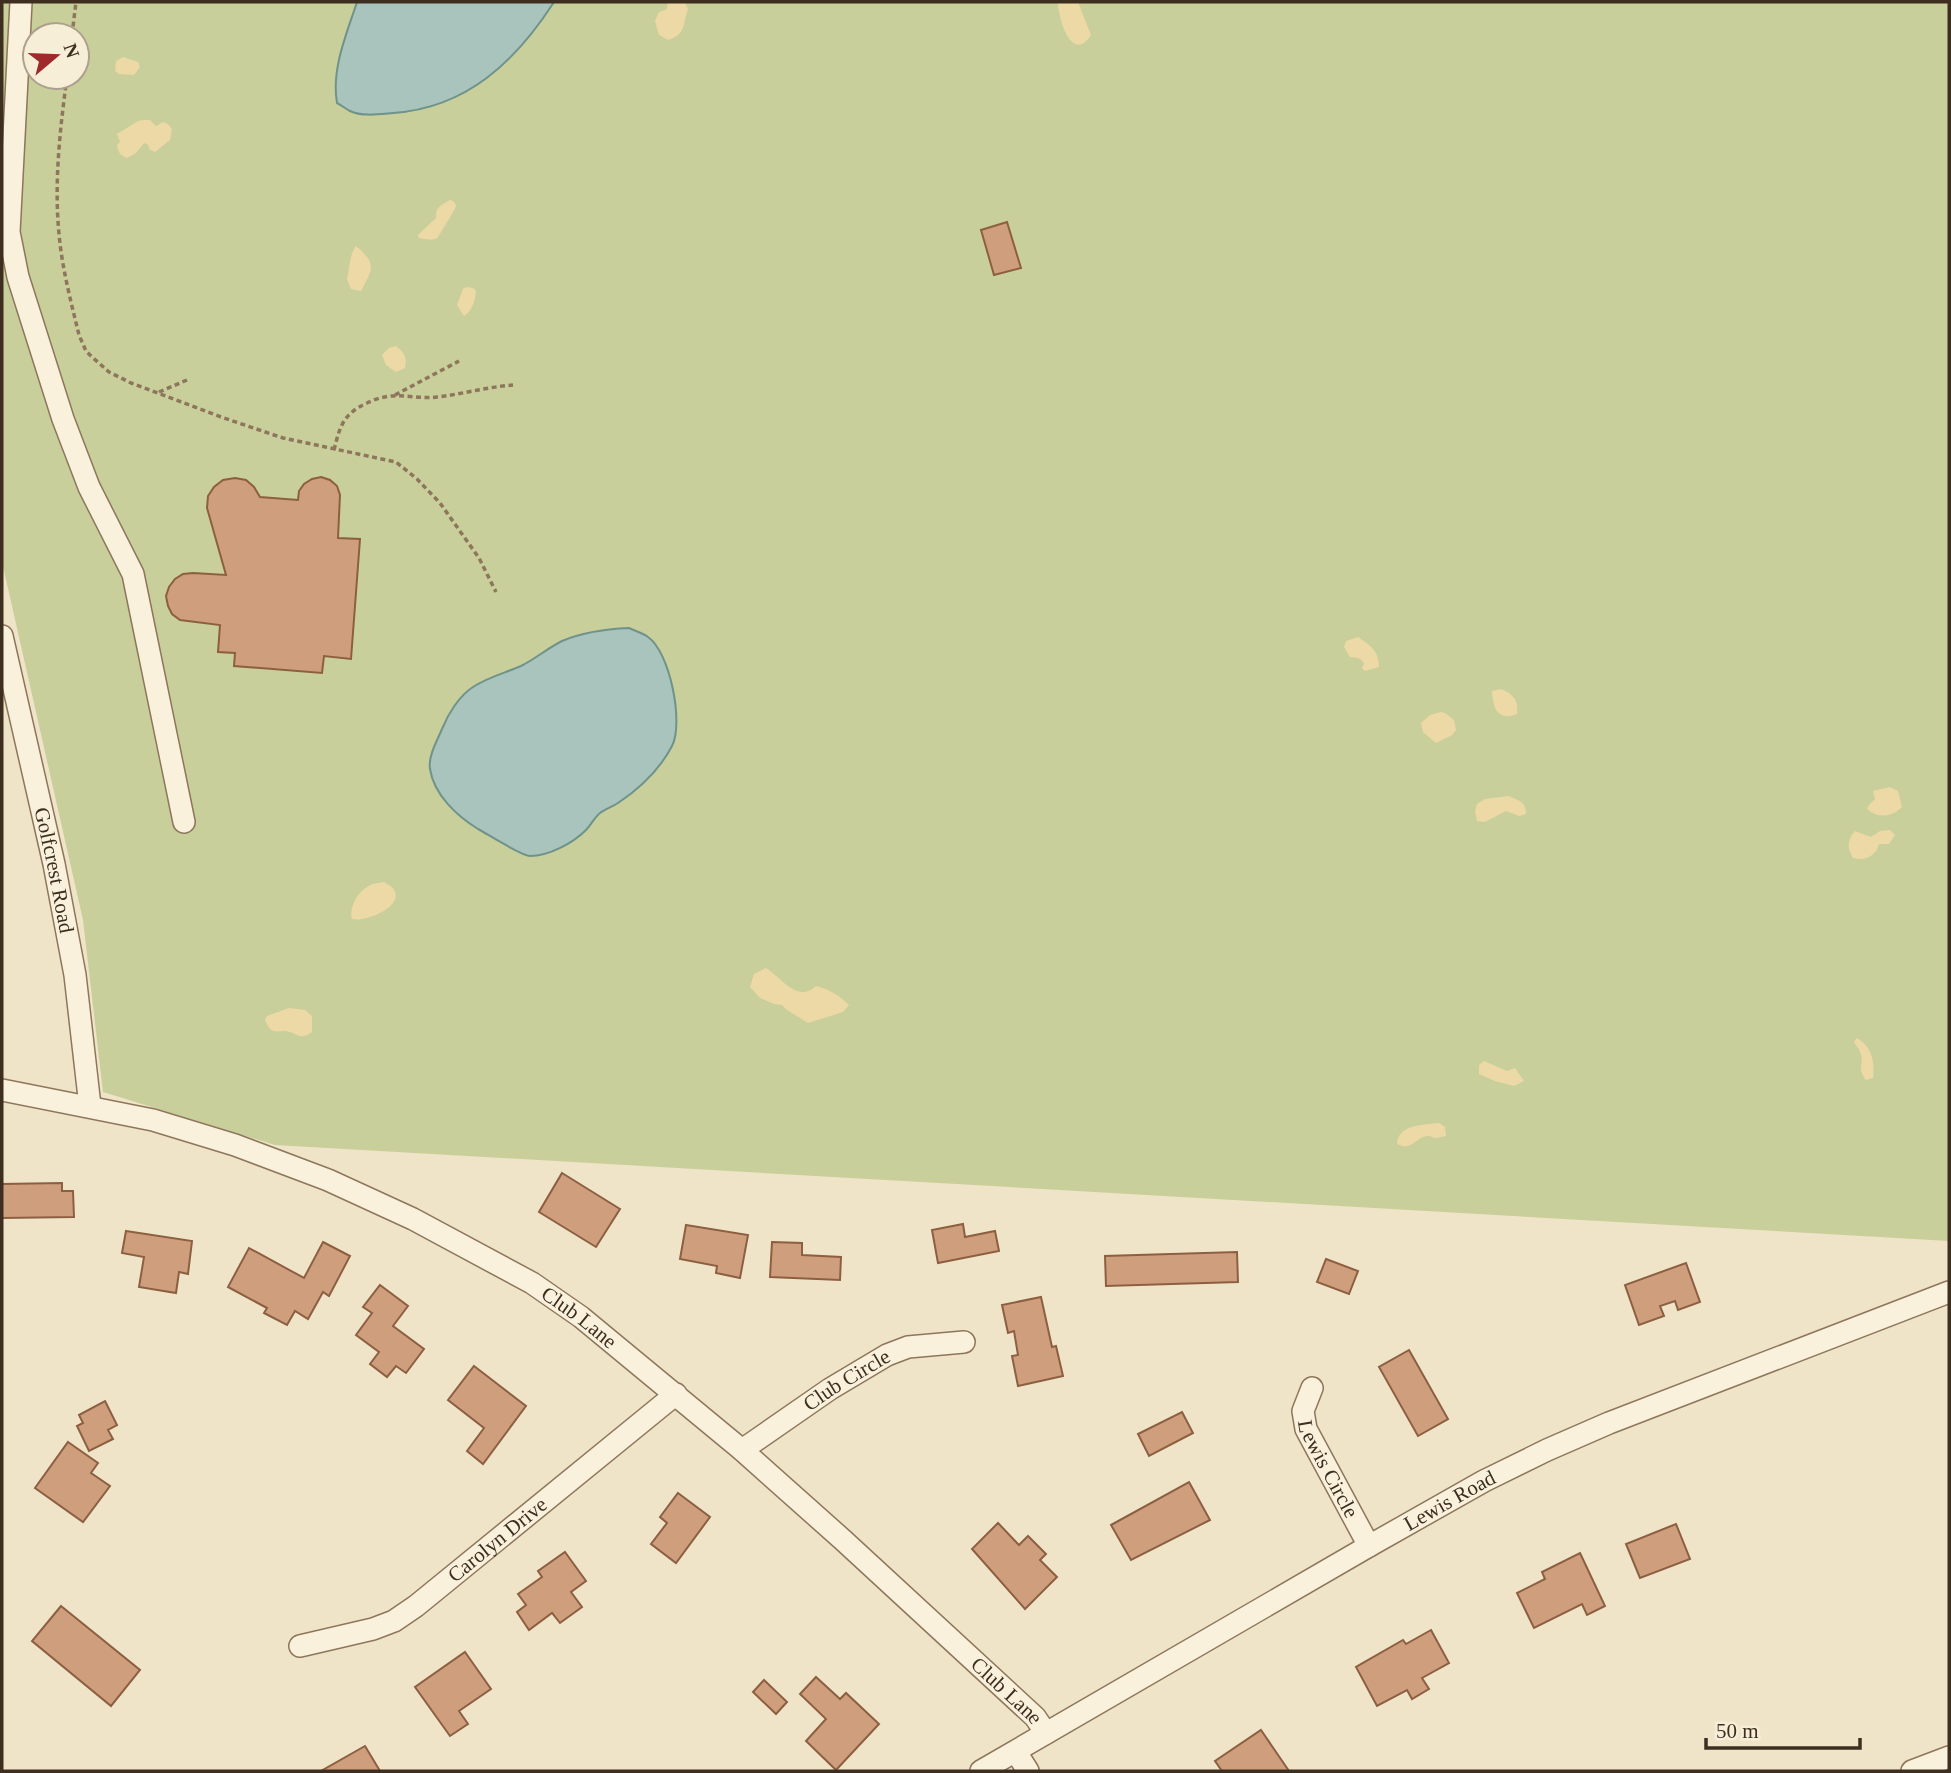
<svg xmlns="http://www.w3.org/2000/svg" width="1951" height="1773" viewBox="0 0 1951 1773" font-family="'Times New Roman',serif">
<rect width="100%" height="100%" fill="#f0e4c8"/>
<!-- green -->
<path fill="#c9cf9b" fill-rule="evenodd" d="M2 2H1949V1241L275 1145 103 1092 83 920 2 562ZM35 35H77V77H35Z"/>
<!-- sand -->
<g fill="#ecd9a5">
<path d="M668 2 685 3 688 9C682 25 687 34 668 40L659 35 655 21 659 12 667 9Z"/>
<path d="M1058 2H1078L1091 35C1071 65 1058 17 1058 2Z"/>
<path d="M123 57 138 62 140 67 134 75 119 74 115 71 116 61Z"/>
<path d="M144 120H150L156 126 163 122 168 124 172 129 170 140 155 152 150 150 148 145 144 143 136 153 127 158C120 155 118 152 117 145L120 142 117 134 138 121Z"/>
<path d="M450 200 453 201C454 202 456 204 456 206 456 208 439 236 437 238 432 241 425 239 419 238L418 235 436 218C435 207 441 205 450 200Z"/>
<path d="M356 246C377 264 373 268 361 291L351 289 347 279C350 268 349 255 356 246Z"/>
<path d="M466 287 473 288 476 291C475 301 472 311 464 316L457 305 463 289Z"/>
<path d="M396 346C405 353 407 357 405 368L396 372 386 365 382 355 389 348Z"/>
<path d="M1358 637C1370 645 1379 651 1379 667L1365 671 1362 668 1364 664C1361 657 1357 658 1350 657L1344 647 1346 641Z"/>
<path d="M1501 689C1513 694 1519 700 1517 714 1497 722 1493 707 1492 691Z"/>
<path d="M1441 712 1445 713 1454 720 1456 730 1452 735 1436 743 1423 732 1421 723 1430 715Z"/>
<path d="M1890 787 1898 791 1902 807C1892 817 1878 819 1867 809L1869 805 1875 799 1873 791Z"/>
<path d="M1509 796C1519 801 1526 801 1526 814L1519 816 1506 811 1485 822 1477 821 1475 811 1477 804 1485 799Z"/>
<path d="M1890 830 1895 835 1889 844H1879C1876 857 1864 861 1853 858 1847 848 1847 840 1855 831L1871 837 1880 831Z"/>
<path d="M384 882C418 899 370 923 352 919 349 908 357 893 367 887 372 883 379 883 384 882Z"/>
<path d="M766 968C781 977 797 1004 816 986 829 989 840 996 849 1005L843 1012 808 1023 787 1010 782 1005 774 1004 760 998 750 987 754 974Z"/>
<path d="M289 1008 305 1010 312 1016V1032C302 1040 299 1035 290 1032 278 1028 272 1038 265 1020L267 1016Z"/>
<path d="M1857 1038C1872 1047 1875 1062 1873 1078L1866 1080C1856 1067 1865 1063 1860 1052 1859 1048 1856 1046 1854 1042Z"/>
<path d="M1484 1061 1507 1071 1515 1068 1524 1081 1514 1086 1495 1081 1479 1074V1065Z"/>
<path d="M1439 1123 1445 1127 1446 1136C1445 1136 1435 1139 1435 1138 1433 1138 1431 1136 1429 1136 1416 1135 1414 1152 1397 1144 1398 1124 1424 1125 1439 1123Z"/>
</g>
<!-- water -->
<g fill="#a9c4bc" stroke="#6f938a" stroke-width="2">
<path d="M357 2H554C516 61 467 108 393 113 381 114 362 117 350 111 346 109 341 105 337 103 331 69 347 33 357 2Z"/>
<path d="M629 628C635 631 643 633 648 637 670 652 684 723 672 746 660 769 639 789 618 803 612 807 605 809 600 813 594 818 591 825 586 830 573 843 549 856 530 856 520 855 489 835 478 829 457 816 434 795 430 769 428 756 437 741 442 729 448 714 459 696 473 687 488 677 505 673 521 666 535 659 548 648 562 641 583 632 606 629 629 628Z"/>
</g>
<!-- building -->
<g fill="#cf9f7d" stroke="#8d5f41" stroke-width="2">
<path d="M1007 222 1021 268 994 275 981 230Z"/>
<path d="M321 477 330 480 337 486 340 495 338 538 360 539 351 659 324 656 322 673 234 666 235 653 218 652 220 625 180 620 172 614 168 606 166 596 169 587 175 579 183 574 193 573 226 575 207 508 208 496 214 487 223 480 235 478 246 480 254 487 260 497 298 500 299 491 304 484 312 479Z"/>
<path d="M562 1173 620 1209 596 1247 539 1212Z"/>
<path d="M62 1183V1191H73L74 1217 2 1218V1184Z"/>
<path d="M963 1224 965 1237 995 1231 999 1251 938 1263 932 1230Z"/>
<path d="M686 1225 748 1235 740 1278 716 1273 717 1266 680 1259Z"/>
<path d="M126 1231 192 1241 188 1274 179 1272 176 1293 139 1287 144 1257 122 1253Z"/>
<path d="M323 1242 350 1256 329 1296 323 1292 308 1319 295 1311 287 1325 264 1313 267 1308 228 1287 249 1248 304 1278Z"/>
<path d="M772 1242 802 1243V1255L841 1257 840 1280 770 1277Z"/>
<path d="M1237 1252 1238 1282 1106 1286 1105 1256Z"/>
<path d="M1326 1259 1358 1271 1349 1294 1317 1282Z"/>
<path d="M1686 1263 1700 1302 1678 1310 1675 1301 1660 1306 1664 1316 1639 1325 1625 1285Z"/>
<path d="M380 1285 408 1306 393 1326 424 1349 406 1373 396 1366 387 1377 370 1364 379 1352 356 1335 372 1313 363 1307Z"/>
<path d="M1041 1297 1052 1347 1056 1346 1063 1376 1018 1386 1012 1356 1018 1355 1014 1331 1008 1333 1002 1305Z"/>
<path d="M1409 1350 1448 1419 1418 1436 1379 1367Z"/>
<path d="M474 1366 526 1406 483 1464 467 1451 484 1428 448 1400Z"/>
<path d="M105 1401 117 1425 108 1430 113 1439 89 1451 77 1426 83 1423 79 1415Z"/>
<path d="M1182 1412 1193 1433 1149 1456 1138 1434Z"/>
<path d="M68 1442 98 1463 91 1473 110 1486 83 1522 35 1488Z"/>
<path d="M1189 1482 1210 1520 1131 1560 1111 1525Z"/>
<path d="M678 1493 710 1517 676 1563 651 1544 667 1523 660 1517Z"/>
<path d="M998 1523 1019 1545 1028 1536 1046 1554 1040 1560 1057 1577 1025 1609 972 1549Z"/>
<path d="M1676 1524 1690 1559 1640 1578 1626 1544Z"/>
<path d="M565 1552 586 1581 571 1592 582 1607 560 1623 552 1613 529 1630 517 1612 526 1605 518 1594 542 1577 538 1571Z"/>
<path d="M1580 1553 1605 1606 1587 1615 1582 1604 1534 1628 1517 1593 1545 1579 1542 1572Z"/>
<path d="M61 1606 140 1670 111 1706 32 1641Z"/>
<path d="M1431 1630 1449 1663 1422 1678 1429 1689 1412 1699 1407 1690 1377 1706 1356 1667 1403 1640 1406 1644Z"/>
<path d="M465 1652 491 1689 459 1711 468 1724 450 1736 415 1687Z"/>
<path d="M816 1677 840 1699 846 1693 879 1724 836 1770 806 1741 826 1719 800 1694Z"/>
<path d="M764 1680 787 1702 776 1714 753 1692Z"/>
<path d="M1261 1730 1289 1771H1222L1215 1761Z"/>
<path d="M365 1746 380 1771H321Z"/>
</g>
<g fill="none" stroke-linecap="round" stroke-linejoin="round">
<defs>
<g id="minor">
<path d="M21 2 9 232 18 277 63 419 89 487 133 574 184 822"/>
<path id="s1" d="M2 636 54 864 75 975 90 1106"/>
<path id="s2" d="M2 1090 153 1120 235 1145 328 1180 413 1219 532 1283 581 1317 742 1450 843 1540 1035 1717 1046 1733"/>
<path id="s3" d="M1312 1388 1303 1411 1306 1429 1369 1546"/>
<path id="s4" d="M742 1450 830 1389 887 1355 908 1347 964 1342"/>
<path id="s5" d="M300 1646 373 1629 394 1621 416 1606 676 1394"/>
<path d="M1016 1752 1028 1771"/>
<path id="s6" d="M981 1771 1369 1546 1484 1481 1547 1450 1609 1423 1949 1292"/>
<path d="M1912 1771 1949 1757"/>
</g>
</defs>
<!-- minor casing -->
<use href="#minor" stroke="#8d765c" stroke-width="24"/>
<!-- path -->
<g stroke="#8d765c" stroke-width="3.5" stroke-dasharray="5 3.5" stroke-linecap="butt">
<path d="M72 35 76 2"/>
<path d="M67 77C60 129 54 182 59 234 62 268 71 302 79 335L86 351 92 357 109 372 131 383 221 417 283 438 396 462 417 479 440 503 479 558 496 592"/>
<path d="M159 392 187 380"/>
<path d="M395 395 459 361"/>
<path d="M334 450C340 426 343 414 367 403 375 399 385 396 393 396 408 395 422 399 437 397 463 394 487 387 513 385"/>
</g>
<!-- minor -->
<use href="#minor" stroke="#faf1dc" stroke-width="21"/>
</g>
<g text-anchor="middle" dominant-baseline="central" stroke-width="5" stroke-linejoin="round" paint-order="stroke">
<!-- street labels -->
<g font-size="21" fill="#3d2e20" stroke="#f7eed8">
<text stroke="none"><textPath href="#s1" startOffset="240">Golfcrest Road</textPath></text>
<text stroke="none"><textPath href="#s2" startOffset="626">Club Lane</textPath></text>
<text stroke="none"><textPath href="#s4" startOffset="126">Club Circle</textPath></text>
<text stroke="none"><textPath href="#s3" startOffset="88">Lewis Circle</textPath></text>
<text stroke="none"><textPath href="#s6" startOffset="541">Lewis Road</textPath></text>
<text stroke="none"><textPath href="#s5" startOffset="229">Carolyn Drive</textPath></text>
<text stroke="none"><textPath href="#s2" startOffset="1194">Club Lane</textPath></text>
</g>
</g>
<!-- border -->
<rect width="1951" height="1773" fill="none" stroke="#3d2e20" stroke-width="7"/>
<!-- north arrow -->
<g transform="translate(56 56) rotate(71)"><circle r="33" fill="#f7eed8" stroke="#ada18e" stroke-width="2"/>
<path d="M0-5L12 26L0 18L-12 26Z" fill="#9e2a2b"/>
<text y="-10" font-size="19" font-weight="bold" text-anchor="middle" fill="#3d2e20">N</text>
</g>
<!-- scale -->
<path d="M1706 1738v10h154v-10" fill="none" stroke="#3d2e20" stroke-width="3.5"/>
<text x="1716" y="1738" font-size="21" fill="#3d2e20" stroke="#f7eed8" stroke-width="5" paint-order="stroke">50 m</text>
</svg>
